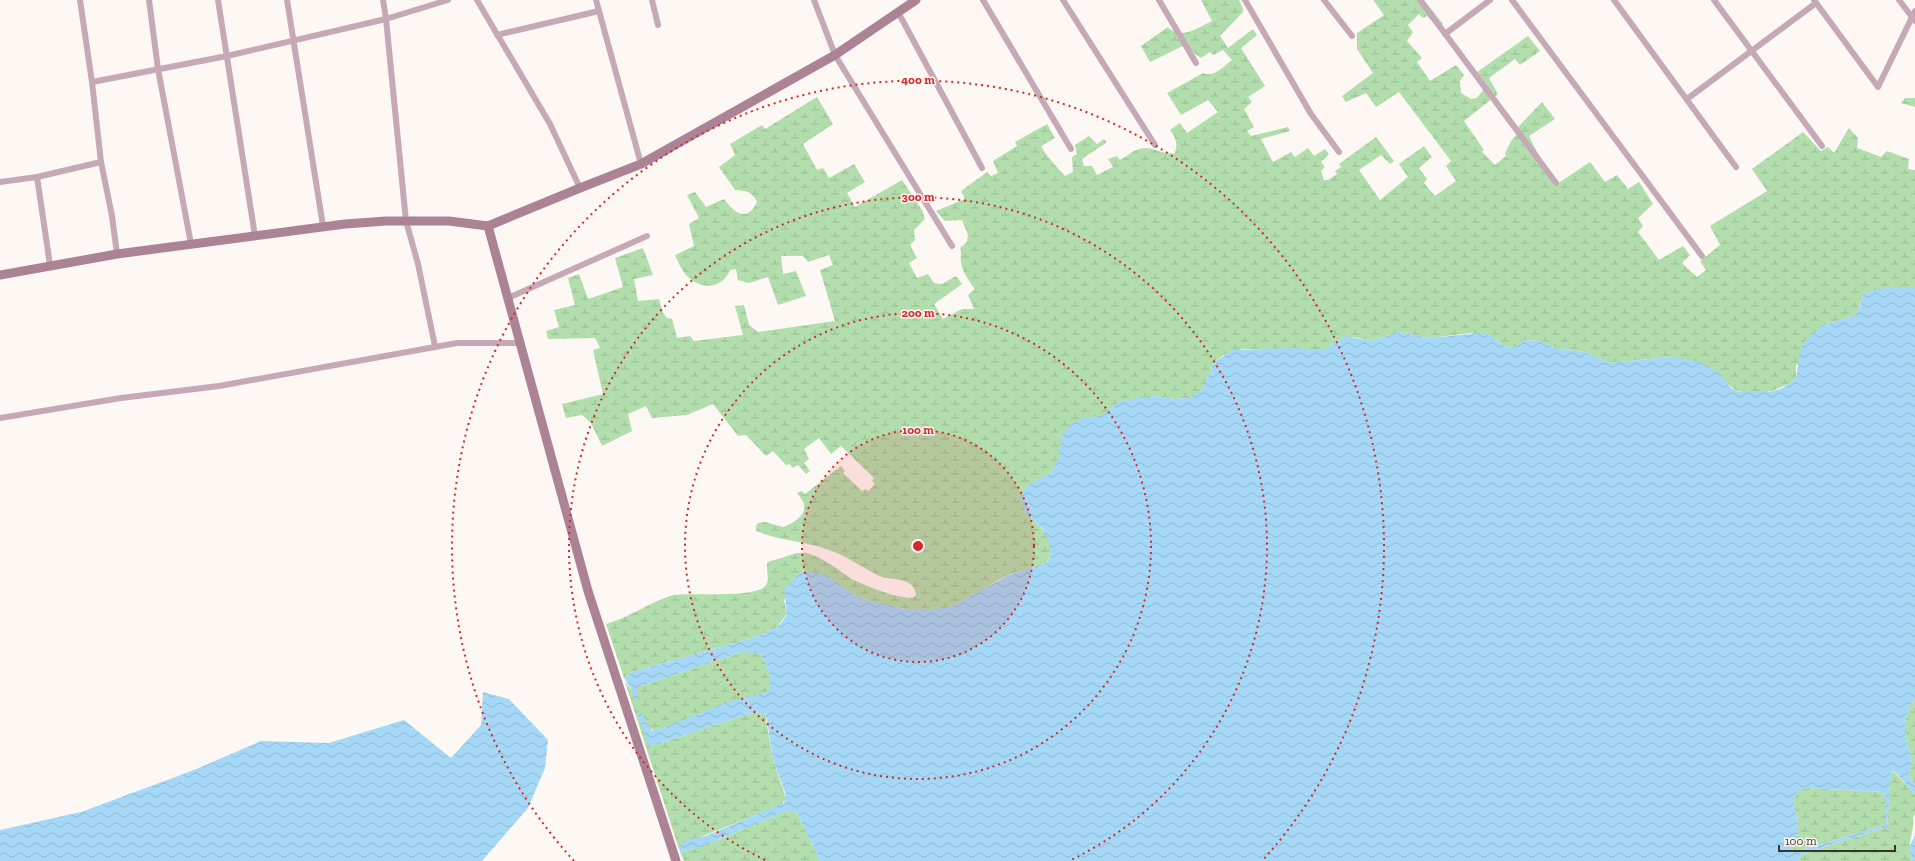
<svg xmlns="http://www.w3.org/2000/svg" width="1915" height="861" viewBox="0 0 1915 861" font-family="'Zilla Slab',serif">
<defs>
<pattern id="wetland-marsh" width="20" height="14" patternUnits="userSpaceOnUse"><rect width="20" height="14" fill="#b2ddac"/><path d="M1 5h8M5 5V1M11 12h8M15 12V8" fill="none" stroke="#9abe94"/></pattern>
<pattern id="water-waves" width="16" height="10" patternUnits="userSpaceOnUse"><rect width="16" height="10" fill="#a5d8f7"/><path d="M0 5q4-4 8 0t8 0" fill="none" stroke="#8fbad4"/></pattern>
</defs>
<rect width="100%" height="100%" fill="#fef8f5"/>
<!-- wetland -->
<g fill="url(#wetland-marsh)">
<path d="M1201 0H1239L1243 9V12L1220 36 1228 48 1253 29 1257 35 1241 48 1265 86 1248 97 1252 102 1244 109 1254 127 1247 131 1251 136 1288 127 1290 131 1261 139 1273 162 1291 152 1295 157 1308 148 1314 156 1325 149 1329 154 1321 162 1325 167 1321 171 1324 180H1328L1337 174 1335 171 1341 167 1339 164 1376 137 1394 161 1390 164 1381 155 1359 170 1380 200 1408 177 1399 164 1424 146 1432 157 1419 168 1427 179 1424 183 1435 196 1456 181 1446 166 1451 161 1399 92 1376 107 1366 93 1346 102 1342 96 1373 73 1357 49V33L1384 15 1373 0H1424L1443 24 1438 28 1427 16 1423 18 1419 14 1408 25 1413 32 1407 41 1422 58 1417 62 1430 81 1456 65 1464 75 1460 81 1461 93 1471 99 1477 98 1487 85 1477 72 1528 36 1540 51 1520 65 1515 59 1489 78 1498 94 1464 121 1484 150 1482 152 1495 165 1506 156 1505 153 1511 141 1520 131 1518 127 1542 102 1555 119 1529 136 1554 186 1590 162 1605 182 1617 175 1628 189 1639 182 1653 204 1638 218 1643 226 1638 232 1659 260 1683 246 1690 255 1682 263 1697 277 1706 270 1700 261 1720 245 1710 226 1767 191 1752 169 1803 132 1821 151 1828 147 1834 153 1849 128 1858 138 1857 148 1881 157 1887 151 1909 159 1908 169 1915 170V288H1894L1860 302 1859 310 1854 316 1824 325 1796 366V379C1778 392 1743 402 1727 383L1671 357 1609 363 1585 352 1558 349 1541 341 1524 340 1513 348 1506 347 1495 339 1471 333 1429 338 1399 332 1371 341 1354 337 1337 341 1325 350 1243 349 1223 355 1217 360 1212 367 1202 390 1198 394 1189 398 1175 399 1156 396 1119 402 1103 415 1095 417 1062 435C1061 448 1060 469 1046 476 1038 480 1031 483 1024 489V511C1036 522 1058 540 1049 559 1045 566 1021 571 1013 573 991 581 974 599 952 607 942 610 927 611 916 610 899 609 868 603 854 595 838 586 823 576 805 571L784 600 787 613 777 627 759 636 632 672 624 678 606 624C629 618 649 602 673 595 690 592 758 599 766 585 770 579 766 570 767 563L770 561C781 559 795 551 806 553 823 557 838 570 852 579 864 585 902 601 914 597L916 595C914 576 892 581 879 576 862 567 846 556 829 550 805 541 779 541 756 531V526L758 523 765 522 783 527C791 524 807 516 804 504 803 500 799 496 797 493L802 491 805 494 841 466 845 471 843 473 862 491 866 489 868 491 875 484 872 481 874 478 841 446 831 454 819 438 804 449 809 459 804 463 810 471 806 474 798 465 792 468 790 464 786 465 773 451 766 456 746 435 738 436 713 404 687 415 652 418 646 406 628 414 632 431 602 446 591 423 582 415 566 418 562 404 603 394 593 350 600 348 595 338 548 339 546 331 559 327 554 310 575 305 568 278 579 274 588 299 623 287 615 258 643 248 653 275 634 279 638 301 659 299 663 313 667 318 672 319 677 338 690 336 694 341 743 335 735 306 744 305 749 325 758 332 835 321 820 270 833 265 829 255 808 262 803 256H781L783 274 796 271 806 296 778 305 768 277 749 283 738 280 736 269 730 270C722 290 700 290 686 275 681 269 678 262 675 255L694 246 689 224 699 218 687 195 695 192 706 207 724 199C734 213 747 223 757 202 752 191 746 191 735 190L719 167 735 155 730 144 762 125 765 129 817 97 833 124 803 144 817 170 823 168 829 178 854 164 865 182 847 193 855 207 902 180 922 210 925 219 914 230 915 240 910 245 917 258 909 263 917 278 928 274 934 283 942 284 956 276 962 284 934 304 943 319 962 309H974L968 295 975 289C969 281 963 273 961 263 960 257 962 253 960 248L967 242 968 235 962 220 945 221 936 211 965 199 961 191 987 172 991 176 998 173 993 161 1017 146 1015 142 1047 124 1055 138 1041 146C1045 155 1058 168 1065 176L1073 172 1072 157 1077 154 1075 145 1089 136 1097 144 1104 139 1107 142 1082 159 1084 166H1092L1097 175 1113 167 1108 159 1117 156 1120 160C1126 157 1132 151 1139 149 1152 145 1163 156 1175 153 1178 143 1176 138 1170 130L1180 123 1187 133 1218 112 1208 100 1181 115 1167 93 1203 73C1214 78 1224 66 1232 60L1223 50 1213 55 1210 52 1201 58 1195 54 1187 44 1150 62 1141 46 1168 27C1181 41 1199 27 1212 21Z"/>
<path d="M1905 98H1915V107L1901 103Z"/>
<path d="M755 651 760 653C766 663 775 681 767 692L655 731 650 729 644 717 653 746 754 712 765 714 773 759 786 798 781 805 683 844 679 849 625 682 632 690 637 689 638 687 742 652Z"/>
<path d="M1915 699V785L1908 776C1910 769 1912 764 1911 757 1911 751 1907 745 1906 738 1903 727 1906 706 1915 699Z"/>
<path d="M1893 771 1915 794V814L1913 818C1915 830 1906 844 1912 861H1799L1800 855 1887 827 1890 775Z"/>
<path d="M1808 788 1882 792 1885 797V825L1791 853 1790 851C1793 845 1797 839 1798 833 1800 816 1783 791 1808 788Z"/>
<path d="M787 811H794L798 815 820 861H684L680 852 701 847Z"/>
</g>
<!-- water -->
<g fill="url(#water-waves)" fill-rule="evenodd">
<path d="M1905 287 1915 288V699C1906 706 1903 727 1906 738 1907 745 1911 751 1911 757 1912 764 1910 769 1908 776L1915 785V794L1895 772 1893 771 1891 772 1887 827 1800 855 1799 861H820L798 815 794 811H787L701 847 680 852 679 847 687 840 706 836 784 803 786 795 773 759 767 720 765 714 754 712 653 746H649L637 713 641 712 652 731 661 729 725 703 767 692C775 681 766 663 760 653L742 652 638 687V699L636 700 634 699 632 690 624 678 632 672 759 636 777 627 782 622 787 613 784 590 799 573 805 571 826 575 854 595 863 599 904 609 926 610 951 607 1009 575 1043 564 1048 561 1051 554 1050 546 1047 537 1042 528 1024 511 1022 497 1024 489 1031 483 1051 473 1059 457 1062 435 1073 423 1080 419 1103 415 1119 402 1129 399 1156 396 1175 399 1189 398 1202 390 1212 367 1217 360 1233 350 1294 348 1324 350 1345 336 1371 341 1399 332 1429 338 1481 333 1489 335 1506 347 1513 348 1524 340 1541 341 1558 349 1585 352 1609 363 1671 357 1699 362 1711 368 1720 374 1731 388 1739 392H1768L1781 389 1796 379 1799 356 1803 344 1807 338 1824 325 1854 316 1859 310 1862 295C1876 287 1890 288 1905 287ZM1808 788 1882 792 1885 797V825L1791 853 1790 851C1793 845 1797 839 1798 833 1800 816 1783 791 1808 788Z"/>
<path d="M483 692 509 699 548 740 545 768 528 808 482 861H0V830L81 812 194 770 261 741 329 743 404 720 451 758 481 725Z"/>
<path d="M1915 835V861H1912L1909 848Z"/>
</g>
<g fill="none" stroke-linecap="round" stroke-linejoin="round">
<!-- street -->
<g stroke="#c6a9b6" stroke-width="6">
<path d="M80 0 92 82 101 162 112 216 117 254"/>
<path d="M149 0 158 69 191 244"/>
<path d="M218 0 255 236"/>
<path d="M287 0 323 226"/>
<path d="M383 0 386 19 448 0"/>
<path d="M477 0 550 124 580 188"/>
<path d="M596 0 641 164"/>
<path d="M652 0 658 25"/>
<path d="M814 0 835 55 952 246"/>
<path d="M983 0 1071 149"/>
<path d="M1063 0 1155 145"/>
<path d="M1159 0 1196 63"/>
<path d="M1245 0 1311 114 1339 152"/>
<path d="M1324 0 1352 36"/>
<path d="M1420 0 1556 183"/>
<path d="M1512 0 1702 256"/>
<path d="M1614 0 1736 167"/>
<path d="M1714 0 1822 146"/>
<path d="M1814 0 1878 87 1915 11"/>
<path d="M1899 0 1915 21"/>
<path d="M898 12 982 168"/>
<path d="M1445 34 1490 0"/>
<path d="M497 35 599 11"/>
<path d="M92 82 227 56 386 19 406 221 418 264 435 346"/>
<path d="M1687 99 1816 3"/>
<path d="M37 177 50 265"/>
<path d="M0 182 37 177 101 162"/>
<path d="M508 298 647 236"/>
<path d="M0 418 121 398 219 386 457 343H519"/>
</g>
<!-- secondary -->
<g stroke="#ac8295" stroke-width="9">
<path d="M488 226 588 591 676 861"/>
<path d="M0 275 117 254 345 224 386 221H449L488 226 580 188 641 164 835 55 916 0"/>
</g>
</g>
<!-- distance rings -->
<circle cx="918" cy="546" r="116" fill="#d62828" fill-opacity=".12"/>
<g fill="none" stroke="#d62828" stroke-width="2" stroke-dasharray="2 4">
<circle cx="918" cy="546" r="116"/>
<circle cx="918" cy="546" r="233"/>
<path d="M765 860A349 349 0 1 1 1071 860"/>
<path d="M574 861A466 466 0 1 1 1262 861"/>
</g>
<circle cx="918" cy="546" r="6" fill="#d62828" stroke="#fef8f5" stroke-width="2"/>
<g font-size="12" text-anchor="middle" font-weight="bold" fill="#d62828" stroke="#fef8f5" stroke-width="3" stroke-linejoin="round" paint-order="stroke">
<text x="918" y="84">400 m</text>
<text x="918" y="201">300 m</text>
<text x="918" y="317">200 m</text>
<text x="918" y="434">100 m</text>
</g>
<!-- scale -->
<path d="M1779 845v6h116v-6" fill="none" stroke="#3d332d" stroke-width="2"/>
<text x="1785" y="845" font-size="12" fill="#3d332d" stroke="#fef8f5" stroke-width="3" paint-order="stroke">100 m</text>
</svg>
